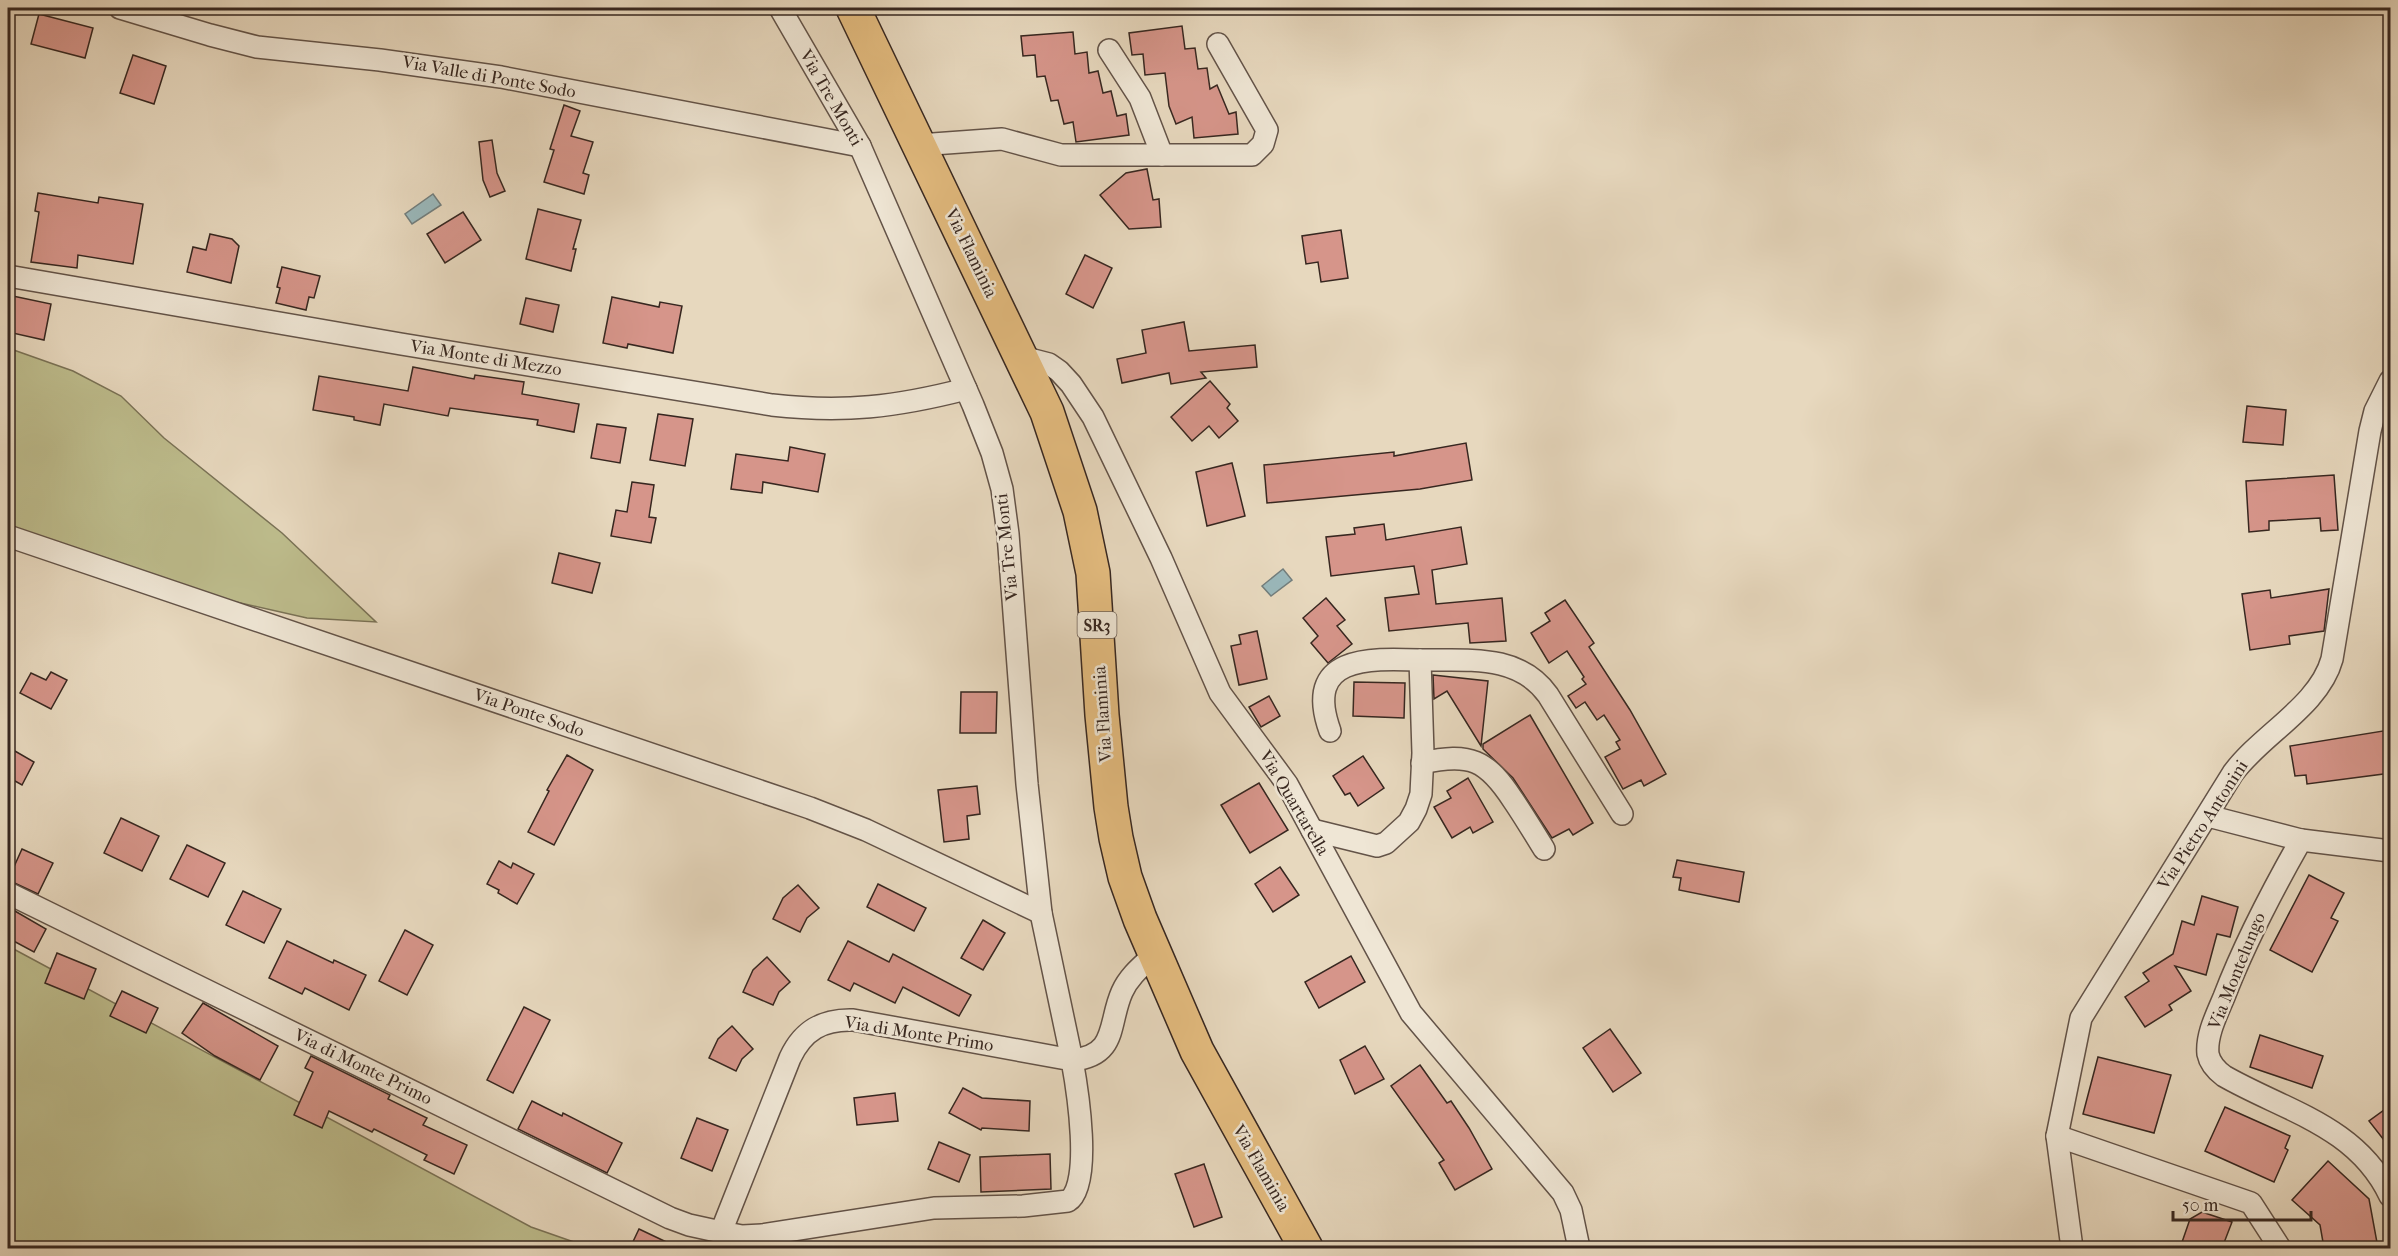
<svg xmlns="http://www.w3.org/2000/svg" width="2398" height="1256" viewBox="0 0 2398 1256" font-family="'IM FELL French Canon',serif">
<rect width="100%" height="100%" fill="#e7d8be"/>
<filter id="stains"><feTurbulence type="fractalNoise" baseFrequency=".00333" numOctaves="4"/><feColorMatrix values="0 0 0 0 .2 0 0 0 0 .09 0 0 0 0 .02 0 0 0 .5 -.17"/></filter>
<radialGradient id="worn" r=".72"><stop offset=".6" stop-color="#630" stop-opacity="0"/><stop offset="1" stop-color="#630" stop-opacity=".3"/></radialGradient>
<!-- green -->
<g fill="#bdbc8c" stroke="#7a7256" stroke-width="1.5">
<path d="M8 348 73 371 121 396 164 438 282 533 376 622 307 618 148 582 8 531Z"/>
<path d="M8 946 531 1227 591 1248H18L8 1246Z"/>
</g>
<!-- water -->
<g fill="#9ab8bb" stroke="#727e7d" stroke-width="1.5">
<path d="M433 194 441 205 412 224 405 214Z"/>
<path d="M1283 569 1292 580 1271 596 1262 586Z"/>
</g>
<!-- building -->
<g fill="#d6958a" stroke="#372720" stroke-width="1.5">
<path d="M39 14 93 28 85 58 31 44Z"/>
<path d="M1182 26 1185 49 1195 48 1198 69 1207 68 1210 89 1217 85 1229 114 1236 112 1238 134 1194 138 1192 117 1176 124 1169 106 1165 73 1145 75 1143 54 1132 55 1129 33Z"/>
<path d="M1073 32 1075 54 1087 52 1089 73 1098 71 1103 93 1111 91 1117 116 1126 114 1129 135 1076 142 1073 122 1064 124 1058 100 1051 101 1045 76 1037 77 1035 55 1023 56 1021 36Z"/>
<path d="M133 55 166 66 154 104 120 93Z"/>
<path d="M564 105 580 111 571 136 593 142 583 173 589 175 584 194 544 182 554 150 550 149Z"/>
<path d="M492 140 497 173 505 191 490 197 483 180 479 142Z"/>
<path d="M1147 169 1153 200 1159 199 1161 227 1129 229 1100 195 1126 173Z"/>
<path d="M38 193 98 203 99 197 143 204 133 264 78 255 77 268 31 262 39 212 35 211Z"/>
<path d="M538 209 581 220 573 249H576L571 271 526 259Z"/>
<path d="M463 212 481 240 445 263 427 234Z"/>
<path d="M1341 230 1348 278 1321 282 1318 262 1306 264 1302 236Z"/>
<path d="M210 234 232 239 239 246 231 283 187 272 193 247 206 250Z"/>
<path d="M1085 255 1112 268 1093 308 1066 294Z"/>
<path d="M282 267 320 276 314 298 309 297 306 310 276 303 280 288 277 287Z"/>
<path d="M8 295 51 304 44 340 8 332Z"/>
<path d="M612 297 659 307 660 302 682 306 673 353 628 344 627 348 603 343Z"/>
<path d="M526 298 559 305 553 332 520 324Z"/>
<path d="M1184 322 1189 351 1255 345 1257 367 1201 372 1206 378 1171 384 1169 373 1122 383 1117 359 1146 353 1142 330Z"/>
<path d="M413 367 474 379 475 375 524 382 522 394 579 404 574 432 537 425 538 420 450 408 448 416 384 404 380 425 354 420V417L313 410 319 376 408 391Z"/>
<path d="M1210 381 1230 404 1227 408 1238 421 1219 438 1209 426 1192 441 1171 417Z"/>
<path d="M2247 406 2286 410 2283 445 2243 442Z"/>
<path d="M658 414 693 419 685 466 650 460Z"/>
<path d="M597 424 626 428 620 463 591 458Z"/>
<path d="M1466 443 1472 480 1420 489 1267 503 1264 465 1394 452V456Z"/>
<path d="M790 447 825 454 818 492 763 482 762 493 731 489 736 454 788 461Z"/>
<path d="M1232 463 1245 516 1207 526 1196 472Z"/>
<path d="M2334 475 2338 530 2321 531 2320 518 2269 521V530L2249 532 2246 481Z"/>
<path d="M632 482 654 485 649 517 656 518 651 543 611 536 616 510 627 512Z"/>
<path d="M1384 524 1386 540 1461 527 1467 564 1432 570 1436 604 1502 598 1506 641 1470 643 1468 623 1389 631 1385 598 1419 594 1414 566 1331 576 1326 537 1355 534 1354 528Z"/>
<path d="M559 553 600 563 592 593 552 583Z"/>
<path d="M2329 589 2324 631 2289 636 2290 644 2250 650 2242 594 2270 590 2271 598Z"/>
<path d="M1326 598 1345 620 1337 626 1352 644 1328 663 1311 643 1318 636 1303 618Z"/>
<path d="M1565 600 1594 643 1589 647 1630 710 1666 774 1644 786 1641 780 1623 789 1605 757 1620 749 1616 742 1620 740 1604 715 1597 720 1585 702 1576 708 1568 696 1586 684 1582 679 1584 677 1567 651 1549 663 1531 633 1550 621 1545 613Z"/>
<path d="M1257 631 1267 679 1239 685 1231 646 1241 644 1239 635Z"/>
<path d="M51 672 67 680 51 709 20 693 31 673 46 680Z"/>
<path d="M1433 675 1488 681 1481 746 1447 691 1434 699Z"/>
<path d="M1354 682 1405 683 1404 718 1353 716Z"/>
<path d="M961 692H997L996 733H960Z"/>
<path d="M1269 696 1280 716 1261 727 1249 707Z"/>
<path d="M1530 715 1593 823 1573 835 1569 829 1552 838 1513 778 1483 749V744Z"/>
<path d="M2389 730 2391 773 2307 784 2306 775 2295 776 2290 746Z"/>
<path d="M8 747 34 762 22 785 8 777Z"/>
<path d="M567 755 593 770 554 845 528 832 549 791 547 790Z"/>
<path d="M1363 756 1384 788 1358 806 1350 793 1345 795 1333 776Z"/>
<path d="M1468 778 1493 822 1473 833 1470 827 1452 838 1434 807 1451 798 1447 791Z"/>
<path d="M1259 783 1288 830 1250 853 1221 805Z"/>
<path d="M977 786 980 814 967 816 969 839 944 842 938 790Z"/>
<path d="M121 818 159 836 142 871 104 853Z"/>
<path d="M187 845 225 863 208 897 170 879Z"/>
<path d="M22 849 53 863 38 894 8 880Z"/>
<path d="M1677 860 1744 872 1739 902 1679 890 1681 878 1673 877Z"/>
<path d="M499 861 511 868 513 863 534 874 517 904 498 893 499 890 487 884Z"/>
<path d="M1280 867 1299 895 1273 912 1255 884Z"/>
<path d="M2309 875 2344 893 2331 918 2338 921 2312 972 2270 950Z"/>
<path d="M878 884 926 908 914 931 867 907Z"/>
<path d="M798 885 819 908 807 918 800 932 773 919 783 898Z"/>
<path d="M243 891 281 909 264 943 226 925Z"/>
<path d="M2202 896 2238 907 2230 937 2217 934 2206 975 2175 966 2191 991 2169 1005 2172 1010 2145 1027 2125 997 2149 981 2143 973 2173 954 2182 921 2194 925Z"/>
<path d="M8 907 46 929 34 952 8 938Z"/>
<path d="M983 920 1005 933 983 970 961 958Z"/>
<path d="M405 930 433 945 407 995 379 981Z"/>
<path d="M287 941 333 963 334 960 366 975 349 1010 305 988 302 994 269 978Z"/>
<path d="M848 941 889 962 893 954 971 995 959 1016 903 987 895 1003 854 983 850 991 828 980Z"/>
<path d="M57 953 96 969 84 999 45 983Z"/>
<path d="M1351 956 1365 982 1319 1008 1305 982Z"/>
<path d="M767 957 790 982 779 992 773 1005 743 992 753 970Z"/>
<path d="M122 991 158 1008 146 1033 110 1016Z"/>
<path d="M203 1003 278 1046 260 1080 215 1056 182 1033Z"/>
<path d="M524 1007 550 1020 513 1093 487 1080Z"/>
<path d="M732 1026 753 1049 742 1059 736 1071 709 1058 718 1039Z"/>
<path d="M1610 1029 1641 1073 1613 1092 1583 1048Z"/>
<path d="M2260 1035 2323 1056 2312 1088 2250 1067Z"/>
<path d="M1365 1046 1384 1079 1355 1094 1340 1060Z"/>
<path d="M311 1056 390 1095 388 1099 427 1118 423 1125 467 1145 454 1174 424 1160 427 1155 374 1129 372 1132 329 1111 322 1128 294 1115 313 1072 305 1068Z"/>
<path d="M2098 1057 2171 1075 2154 1133 2083 1114Z"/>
<path d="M1420 1065 1447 1103 1451 1101 1469 1128 1492 1169 1455 1190 1439 1163 1444 1160 1391 1086Z"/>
<path d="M963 1088 982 1098 1030 1101 1029 1131 982 1128 981 1130 949 1113Z"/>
<path d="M895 1093 898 1121 857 1125 854 1098Z"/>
<path d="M532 1101 562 1116 563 1113 622 1143 607 1173 518 1129Z"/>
<path d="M2391 1105V1149L2369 1121Z"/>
<path d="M2225 1107 2290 1136 2285 1148 2288 1150 2274 1182 2205 1151Z"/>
<path d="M697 1118 728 1130 712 1171 681 1158Z"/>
<path d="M939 1142 970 1155 959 1182 928 1169Z"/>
<path d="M1050 1154 1051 1189 981 1192 980 1157Z"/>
<path d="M2328 1161 2369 1199 2378 1248H2324L2320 1225 2292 1200Z"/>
<path d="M1204 1164 1222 1217 1194 1227 1175 1174Z"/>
<path d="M2202 1212 2232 1222 2222 1248H2180L2190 1219Z"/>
<path d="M639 1229 679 1248H630Z"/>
</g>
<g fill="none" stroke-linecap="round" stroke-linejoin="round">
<defs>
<g id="minor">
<path d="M120 8 210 35 257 47 380 60 501 77 860 146"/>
<path d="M780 8 860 146 973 405 992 453 1002 489 1008 534 1027 784 1041 913 1072 1060C1118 1056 1108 1023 1122 992 1129 976 1142 966 1155 954"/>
<path d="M1109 50 1140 98 1162 155"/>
<path d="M919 145 1002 139 1061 155H1252L1263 144 1267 130 1218 44"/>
<path d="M8 276 401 344 772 405C844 413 896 407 966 389"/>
<path d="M1022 357 1049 364 1059 371 1071 384 1093 417 1161 558 1220 693 1287 784 1411 1013 1563 1193 1571 1210 1579 1248"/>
<path d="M8 536 810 808 866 830 1041 913"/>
<path d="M1330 731C1303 656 1368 658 1420 660"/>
<path d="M1422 763C1470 752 1487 760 1513 800 1524 816 1534 833 1544 849"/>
<path d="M2208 816 2301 840"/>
<path d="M1312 830 1377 846 1386 843 1409 822 1416 809 1421 794 1423 753 1420 660C1467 661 1518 653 1548 695L1622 814"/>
<path d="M2390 851 2301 840C2272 891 2245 942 2224 997 2217 1014 2206 1035 2208 1054 2210 1064 2216 1070 2224 1076 2285 1111 2357 1126 2390 1196"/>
<path d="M8 893 670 1218 689 1225 721 1232 790 1058C803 1030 823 1019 853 1020L1072 1060C1077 1087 1093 1185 1068 1201L1023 1206 934 1208 762 1235 742 1236 721 1232"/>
<path d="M2057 1136 2251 1203 2280 1248"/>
<path d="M2072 1248 2057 1136 2081 1018 2233 773C2262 734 2319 706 2332 659L2370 431 2375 411 2390 381"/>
</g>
<path id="primary" d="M853 8 1047 412 1080 511 1093 573 1102 715 1111 807 1116 838 1125 877 1140 919 1197 1051 1306 1248"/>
</defs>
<!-- minor casing -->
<use href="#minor" stroke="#635348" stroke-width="24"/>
<!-- primary casing -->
<use href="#primary" stroke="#372720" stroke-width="36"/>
<!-- minor -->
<use href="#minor" stroke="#efe6d5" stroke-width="21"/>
<!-- primary -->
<use href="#primary" stroke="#e4bc7f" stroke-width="33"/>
</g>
<g text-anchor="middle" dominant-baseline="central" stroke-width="5" stroke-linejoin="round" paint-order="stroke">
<!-- shield labels -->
<rect fill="#efe6d5" stroke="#6e6056" stroke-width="1.5" x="1077.5" y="612" width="39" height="26" rx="4.5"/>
<g font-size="16" font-weight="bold" fill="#372720">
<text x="1097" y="625">SR3</text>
</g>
<!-- street labels -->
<g font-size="18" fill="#372720" stroke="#efe6d5">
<text transform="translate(489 77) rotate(10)">Via Valle di Ponte Sodo</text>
<text transform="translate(831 98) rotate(60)">Via Tre Monti</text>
<text transform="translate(971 253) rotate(64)">Via Flaminia</text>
<text transform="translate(486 358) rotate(9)">Via Monte di Mezzo</text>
<text transform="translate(1007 547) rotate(-96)">Via Tre Monti</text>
<text transform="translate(529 713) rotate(19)">Via Ponte Sodo</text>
<text transform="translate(1103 714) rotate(-94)">Via Flaminia</text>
<text transform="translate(1294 803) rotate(59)">Via Quartarella</text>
<text transform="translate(2203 825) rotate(-57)">Via Pietro Antonini</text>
<text transform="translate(2237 971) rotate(-68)">Via Montelungo</text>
<text transform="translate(919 1034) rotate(9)">Via di Monte Primo</text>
<text transform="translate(363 1067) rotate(26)">Via di Monte Primo</text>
<text transform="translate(1261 1168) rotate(60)">Via Flaminia</text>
</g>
</g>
<!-- margin -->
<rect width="2398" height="1256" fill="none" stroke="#e7d8be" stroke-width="30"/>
<rect x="9" y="9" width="2380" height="1238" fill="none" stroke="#372720" stroke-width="3"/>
<rect x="15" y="15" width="2368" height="1226" fill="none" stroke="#372720" stroke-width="1.5"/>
<!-- scale -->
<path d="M2173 1211v9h138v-9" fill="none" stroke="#372720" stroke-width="3"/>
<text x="2182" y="1211" font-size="18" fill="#372720" stroke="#efe6d5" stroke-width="4.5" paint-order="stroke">50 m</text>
<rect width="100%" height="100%" filter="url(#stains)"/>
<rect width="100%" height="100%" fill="url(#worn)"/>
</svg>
